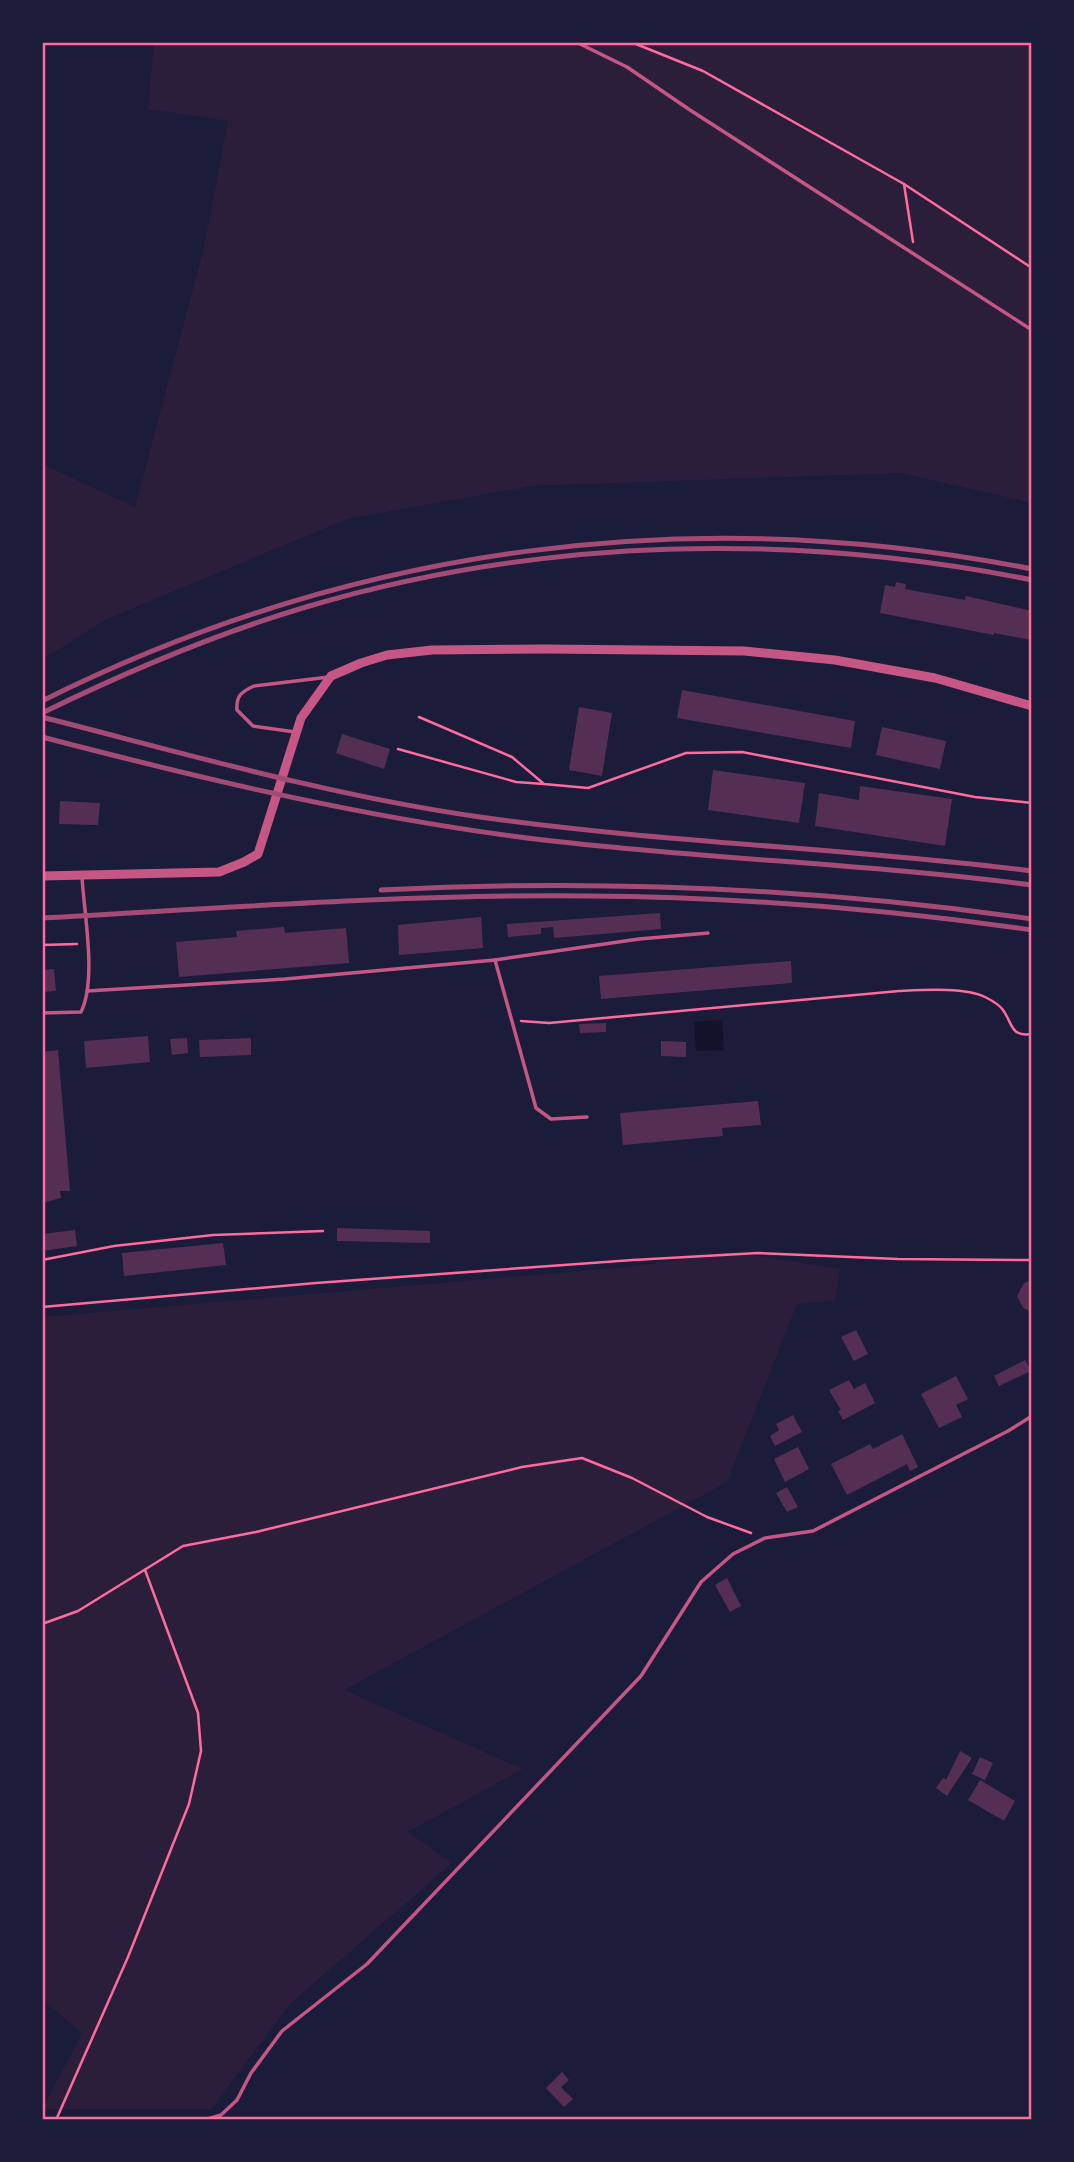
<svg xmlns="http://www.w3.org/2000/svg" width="1074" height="2162" viewBox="0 0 1074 2162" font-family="'Open Sans',sans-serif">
<rect width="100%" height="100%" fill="#1b1b3a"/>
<!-- green -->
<g fill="#2a1e3b">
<path d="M154 42H1032V503L901 473 531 486 347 519 107 619 42 660V464L135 507 203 251 228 121 148 109Z"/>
<path d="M734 1252 840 1269 835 1301 797 1304 727 1482 344 1690 523 1769 408 1832 452 1863 289 2005 211 2109H42L82 2034 46 2002 42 2011V1317L628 1267Z"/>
</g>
<!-- water -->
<path fill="#12122b" d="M722 1020 724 1050 696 1051 694 1022Z"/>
<!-- building -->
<g fill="#542f53">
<path d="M896 582 906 584 905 589 965 600 966 596 1032 611V640L994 633V635L880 613 885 585 895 587Z"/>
<path d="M682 690 855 721 851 748 677 718Z"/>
<path d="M579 707 612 713 602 776 569 770Z"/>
<path d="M882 727 946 741 940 769 876 755Z"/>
<path d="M342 734 390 749 384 769 336 753Z"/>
<path d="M713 770 805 783 799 823 708 810Z"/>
<path d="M860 786 952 799 945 846 815 826 819 793 859 800Z"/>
<path d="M60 801 100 803 98 825 59 824Z"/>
<path d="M660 913 661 929 554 938 553 927 541 928V934L508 937 507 924Z"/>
<path d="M481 917 483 948 399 955 398 925Z"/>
<path d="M284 927 285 933 346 928 349 963 179 977 176 942 237 937 236 931Z"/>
<path d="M791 961 792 983 601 999 599 976Z"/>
<path d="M54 969 56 991 42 992V970Z"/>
<path d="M606 1023V1032L580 1033 579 1024Z"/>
<path d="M148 1036 150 1062 86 1068 84 1041Z"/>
<path d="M187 1038 188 1053 172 1055 170 1039Z"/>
<path d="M251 1038V1055L200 1057 199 1040Z"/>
<path d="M661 1041 686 1042V1057L661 1056Z"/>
<path d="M58 1050 70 1191H60L61 1198 42 1203V1052Z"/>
<path d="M758 1101 761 1125 722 1128 723 1136 623 1145 620 1113Z"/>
<path d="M337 1228 430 1231V1243L337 1241Z"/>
<path d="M75 1230 77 1246 42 1251V1234Z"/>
<path d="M223 1243 226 1265 124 1276 122 1253Z"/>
<path d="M1032 1280V1312L1023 1308 1017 1296 1024 1283Z"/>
<path d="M856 1330 868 1354 854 1361 841 1337Z"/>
<path d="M1025 1360 1031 1371 999 1386 994 1376Z"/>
<path d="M956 1376 968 1399 956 1405 962 1417 939 1428 921 1394Z"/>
<path d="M849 1380 854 1389 865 1383 875 1403 843 1420 838 1411 841 1410 829 1390Z"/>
<path d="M793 1415 802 1432 775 1446 770 1436 779 1430 776 1424Z"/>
<path d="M902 1434 918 1467 910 1471 907 1464 847 1495 831 1464 870 1444 873 1449Z"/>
<path d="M798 1447 809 1469 785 1482 774 1459Z"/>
<path d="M787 1487 798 1507 787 1512 776 1493Z"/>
<path d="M727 1578 741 1606 730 1612 715 1585Z"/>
<path d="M960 1751 972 1758 947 1796 936 1788 943 1778 946 1780Z"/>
<path d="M980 1757 993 1763 985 1780 972 1774Z"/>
<path d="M980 1780 1015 1801 1004 1821 968 1800Z"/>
<path d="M562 2072 569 2080 561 2087 573 2099 564 2107 546 2088Z"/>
</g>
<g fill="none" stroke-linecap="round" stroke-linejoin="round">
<!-- path -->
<g stroke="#ff6b9d" stroke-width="2.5">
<path d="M631 42 703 71 904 184 1032 268"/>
<path d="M904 184 913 242"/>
<path d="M419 717 512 757 544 784 588 788 686 753 742 752 975 797 1032 803"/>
<path d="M398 749 516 782 544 784"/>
<path d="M42 945 77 944"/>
<path d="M521 1021 549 1023 899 991C921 990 966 987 985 997 991 1000 999 1004 1003 1010 1013 1024 1010 1037 1032 1034"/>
<path d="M42 1260 114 1246 213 1235 323 1231"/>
<path d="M42 1307 316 1283 633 1260 758 1253 898 1259 1032 1260"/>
<path d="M42 1624 78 1611 183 1546 256 1532 522 1467 582 1458 632 1478 707 1517 751 1533"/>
<path d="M56 2120 128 1957 189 1804 201 1751 198 1713 145 1570"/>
</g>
<!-- service -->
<g stroke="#c65784" stroke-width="3.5">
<path d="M576 42 627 67 690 110 1032 330"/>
<path d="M295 732 253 726 237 710C236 696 241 692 254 686L329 677"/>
<path d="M495 960 536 1108 551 1119 587 1117"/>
<path d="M87 991 285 979 495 960 639 939 708 933"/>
<path d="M42 1013 81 1012C97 980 84 913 82 877"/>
<path d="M204 2120 221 2115 237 2100 251 2073 282 2031 367 1964 641 1676 701 1582 733 1554 765 1538 813 1531 1008 1431 1032 1416"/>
</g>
<!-- tertiary -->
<path stroke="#c65784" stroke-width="9" d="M42 876 219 872 244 862 258 854 301 718 331 676 361 663 387 655 432 650 545 649 744 651 835 660 935 678 1032 706"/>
<!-- rail -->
<g stroke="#a44b75" stroke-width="5">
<path d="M42 701C353 546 691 501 1032 569"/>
<path d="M42 713C128 671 215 634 306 607 542 537 792 532 1032 580"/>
<path d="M42 717C187 754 331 796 480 817 663 843 848 848 1032 871"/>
<path d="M42 737C203 779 362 817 527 838 695 859 864 863 1032 885"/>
<path d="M381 890C599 879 816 888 1032 919"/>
<path d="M42 918C224 908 406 894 588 896 737 897 885 909 1032 930"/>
</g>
</g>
<!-- border -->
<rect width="1074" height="2162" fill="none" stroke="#1b1b3a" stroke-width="88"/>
<rect x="44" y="44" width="986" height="2074" fill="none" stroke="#ff6b9d" stroke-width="2.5"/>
</svg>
